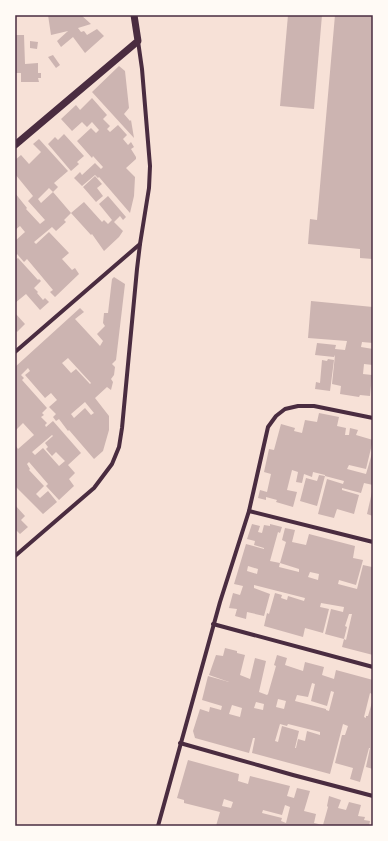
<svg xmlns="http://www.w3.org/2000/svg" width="388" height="841" viewBox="0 0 388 841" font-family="'Varela Round',sans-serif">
<rect width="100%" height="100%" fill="#f7e1d7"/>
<!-- building -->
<g fill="#ccb4b1" fill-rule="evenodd">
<path d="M48 15H81L91 24 78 28 81 32 84 31 87 35 97 29 104 36 85 53 73 37 61 47 57 41 68 31 51 35Z"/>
<path d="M288 15H322L314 109 280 106Z"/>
<path d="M335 15H373V259L360 258V249L308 244 310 219 317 220Z"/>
<path d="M15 35H24L25 64 38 63V73H41V78H38L39 82H21V73H15Z"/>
<path d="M30 41 38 42 37 49 30 48Z"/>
<path d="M53 55 60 65 56 68 48 57Z"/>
<path d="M119 66 125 71 129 108 124 114 130 121 131 120 134 138 92 92Z"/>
<path d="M92 98 107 115 103 119 110 126 107 129 110 132 118 125 127 135 123 139 128 145 131 142 134 147 131 149 136 157V159L126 168 135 177 134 196 130 213 99 177 98 178 95 175 82 186 74 178 80 172 82 175 95 163 101 169 103 167 93 156 92 158 77 141 91 128 96 133 99 130 92 122 87 127 82 122 72 131 61 119 76 105 80 110Z"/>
<path d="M64 134 84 156 77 162 79 164 71 171 48 144 55 137 58 140Z"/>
<path d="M39 139 68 171 54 183 58 187 53 192 71 213 64 220 66 222 56 231 52 227 34 242 36 244 49 232 69 253 62 259 72 270 75 268 79 274 55 297 50 292 53 290 27 259 24 262 17 254 15 257V241L25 232 20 226 15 230V193L27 208 26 209 40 224 45 220 28 201 33 196 15 174V160L21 155 29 164 41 152 33 144ZM49 188 53 192 41 203 38 199Z"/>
<path d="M95 176 102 184 97 188 103 196 96 202 83 187Z"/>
<path d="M108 196 126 217 123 220 120 216 114 222 123 231 119 237 104 251 92 234 91 235 71 213 84 202 102 222 104 220 108 224 112 220 99 204Z"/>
<path d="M18 258 38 280 39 279 41 281 34 288 38 292 37 293 43 300 45 298 49 302 40 310 26 294 15 303V260Z"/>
<path d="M114 277 125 284 116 360 112 364 115 367 114 375 111 379 113 382 111 390 107 387 95 398 109 416V430L103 451 94 459 69 430 68 431 59 419 56 421 53 417 56 414 49 407 57 400 51 393 45 398 25 375 30 371 28 368 21 375 24 378 22 380 47 408 42 413 44 415 41 417 47 423 45 425 46 427 53 421 81 453 68 465 75 473 69 479 74 486 59 500 46 486 48 484 29 462 27 464 30 469 29 470 44 486 36 494 40 498 48 491 57 502 43 514 15 486V445L18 449 34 435 23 423 15 431V367L80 308 84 312 75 319 100 346 103 341 97 334 105 326 103 323 104 313H108L112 279ZM68 358 91 383 90 384 76 369 71 373 62 363ZM85 402 94 413 91 415 85 408 74 418 71 414ZM52 435 53 436 45 443 48 447 46 449 52 456 56 452 65 461 59 466 43 448 35 455 32 452Z"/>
<path d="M311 301 373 307V343L362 342 361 347 373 349V365L364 364 363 374 372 375 370 396 360 395 359 397 340 394 341 386 332 384 335 355 334 357 315 355 317 343 336 345 335 349 345 350 347 341 308 338Z"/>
<path d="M15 313 25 324 17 332 15 330Z"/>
<path d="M328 359 334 360 330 391 315 389 316 382 320 383 322 360 327 361Z"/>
<path d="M319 413 339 417 337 426 346 428 345 435H349L350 428 358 430 356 435 373 440 366 469 349 465 347 469 366 474 373 450V485L364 483 361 493 342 488V490L359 495 354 514 337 509 334 518 318 514 327 479 343 484 344 481 325 476 317 506 300 501 306 478 317 481 319 475 325 476V475L313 472 312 477 304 474 302 483 296 482 298 472 292 470 287 490 297 492 293 507 276 502 277 500 266 497V500L258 498 260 490 267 492 271 474 264 472 269 449 274 450 281 424 295 428 294 431 302 433 305 420 317 422Z"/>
<path d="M372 492H373V516L367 514Z"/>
<path d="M15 505 25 516 21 520 28 527 20 534 15 529Z"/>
<path d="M252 524 260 526 258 532 262 533 264 525 270 526V524L282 527 280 533 278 532 270 561 280 563 279 567 299 572V569L280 563 286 542 282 540 285 528 295 530 292 542 306 545 309 534 355 546 353 558 363 560 356 585 339 580 338 584 357 589 363 565 372 567 373 565V655L342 647 344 639 346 640 352 614H349L345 626 347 627 344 639 325 634 331 609 343 612 344 607 321 603 320 607 329 609 323 633 305 628 303 637 264 626 267 613 269 614 275 593 282 595 281 598 287 600 288 596 304 601 305 598 254 585V588L270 594 264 616 247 612 246 619 235 616 237 609 229 608 233 593 240 595 243 586 234 584 246 544 264 549V548L254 545 255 541 247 539ZM248 566 258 569 257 574 247 571ZM310 572 319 574 318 580 308 577Z"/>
<path d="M225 648 237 651V653L245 655 240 675 250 679 255 658 266 661 259 692 267 695 268 694 276 666 274 665 277 655 287 658 285 665 303 671 305 662 324 667 322 675 334 679 336 670 373 680V690L372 694 370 693 364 717 366 718V716H368L373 699V769L366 767 370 748H369L360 782 350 779 353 768 335 763 342 735H345L348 726 343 724 330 774 252 753 255 738H253L249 753 195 738 193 731 200 709 209 712 210 707 221 710 222 706 202 700 208 676 229 682 209 675 216 655 223 656ZM312 683 315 684 311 701 327 706 331 691 334 692 329 711 326 710V709L295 701 297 695 308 697ZM278 699 286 701 284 709 276 707ZM256 702 264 704 263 710 254 708ZM232 705 242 708 240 717 229 714ZM280 724 287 726 288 724 320 732V735L307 731 305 741 298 739 296 748H295L299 731 282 726 278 742 275 741Z"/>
<path d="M188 760 239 774 238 781 248 784 250 776 290 786 287 796 294 798 297 788 310 791 304 811 316 814 314 823 323 825 328 807 327 806 329 796 341 800 338 808 346 810 349 802 361 805 358 816 365 817 364 820 370 821 369 826H216L220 812 184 803V800L177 798ZM224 799 233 802 231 808 222 806ZM285 805 290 807 286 823 281 821 282 818 262 813 263 810 282 815Z"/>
</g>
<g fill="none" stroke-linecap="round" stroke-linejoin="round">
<!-- minor -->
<g stroke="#4a2c40" stroke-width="4">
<path d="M15 352 140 244"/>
<path d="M249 511 373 542"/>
<path d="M15 556 94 488 112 464 119 447 122 428 137 269 140 244 149 188 150 166 142 69 138 41"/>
<path d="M213 624 373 667"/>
<path d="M180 743 293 775 373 796"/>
<path d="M158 826 220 602 249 511 268 427 276 416 285 409 298 406H314L373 418"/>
</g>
<!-- tertiary -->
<path stroke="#4a2c40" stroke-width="7" d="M15 145 138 41 134 15"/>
</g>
<!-- border -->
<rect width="388" height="841" fill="none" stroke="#fffaf5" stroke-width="32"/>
<rect x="16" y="16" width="356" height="809" fill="none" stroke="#4a2c40" stroke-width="1.5"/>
</svg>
